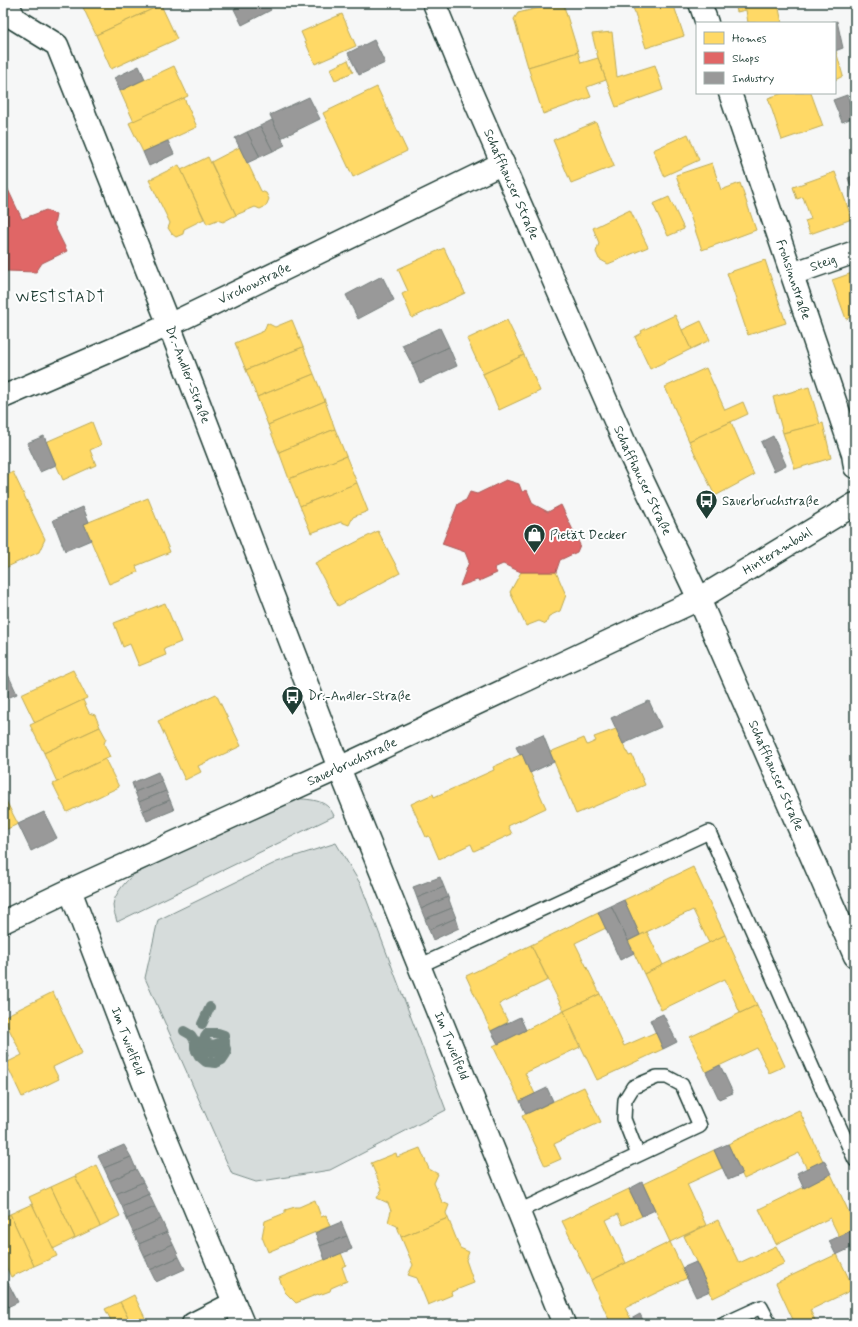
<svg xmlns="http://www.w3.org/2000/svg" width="858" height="1327" viewBox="0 0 858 1327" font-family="Mynerve,sans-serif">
<rect width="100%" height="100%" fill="#f6f7f7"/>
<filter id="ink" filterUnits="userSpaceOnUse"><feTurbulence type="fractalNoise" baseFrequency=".025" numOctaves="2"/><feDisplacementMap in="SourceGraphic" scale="8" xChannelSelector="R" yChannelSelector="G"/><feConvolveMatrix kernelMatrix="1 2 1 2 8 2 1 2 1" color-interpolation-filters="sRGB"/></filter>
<g filter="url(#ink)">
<!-- green -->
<g fill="#d6dcdb" stroke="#7a8c88">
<path d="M292 798C309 800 327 798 334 816L117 922C116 917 113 910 113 905 114 895 125 882 133 875L281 801Z"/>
<path d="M336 843 361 885 446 1110 330 1170 256 1182 232 1174 145 978 158 920 277 862Z"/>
</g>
<!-- homes -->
<g fill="#ffd966" stroke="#bcaa57">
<path d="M81 3H160L161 5 96 35Z"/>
<path d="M558 3H563L578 52 528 67 514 19 518 13Z"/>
<path d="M621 3H673L684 36 646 48 632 4 622 7Z"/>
<path d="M735 3H782L778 4 782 23H748L746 10 737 12Z"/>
<path d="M161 5 177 39 111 69 96 35Z"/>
<path d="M342 14 356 46 315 64 301 32Z"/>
<path d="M612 32 617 77 655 65 663 90 616 107 598 58 592 34Z"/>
<path d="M835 51H836L843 76 835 80Z"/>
<path d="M578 52 581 63 598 58 606 80 587 87 591 97 543 114 528 67Z"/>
<path d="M348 60 353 72 335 80 330 69Z"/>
<path d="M174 66 188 96 134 122 120 91Z"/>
<path d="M377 87 407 151 353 177 323 113Z"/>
<path d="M783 93H811L823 126 782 140 768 98Z"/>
<path d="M184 98 197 127 143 152 129 123Z"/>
<path d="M596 122 614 166 571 183 553 140Z"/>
<path d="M688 134 699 160 664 176 653 150Z"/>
<path d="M240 147 261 191 266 193 269 199 266 206 260 209 255 207 236 215 211 162Z"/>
<path d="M208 157 236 215 223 222 217 220 207 224 181 170Z"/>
<path d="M712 163 721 190 740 183 756 230 702 250 676 175Z"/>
<path d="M179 165 204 219 184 229 183 234 176 237 172 234 168 228 170 223 149 180Z"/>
<path d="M835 172 852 219 810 234 805 221 811 219 803 197 797 199 793 187Z"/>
<path d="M669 197 684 229 668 236 653 204Z"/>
<path d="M630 210 648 247 608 264 599 259 596 252 599 243 593 228Z"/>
<path d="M444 248 465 293 412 318 402 294 408 291 398 269Z"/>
<path d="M765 260 786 323 748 335 727 273Z"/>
<path d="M855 272V315L846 319 832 280Z"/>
<path d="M675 315 691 349 650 369 635 337 642 333 641 331Z"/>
<path d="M292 320 303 347 246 370 235 343 264 331 267 323 275 327Z"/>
<path d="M507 320 524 355 483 374 467 339Z"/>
<path d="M701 321 710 340 691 349 682 330Z"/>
<path d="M303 347 314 374 257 397 246 370Z"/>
<path d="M524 355 540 391 499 410 483 374Z"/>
<path d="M706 368 725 410 743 402 748 414 689 441 665 387Z"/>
<path d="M314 374 325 401 268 425 257 397Z"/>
<path d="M809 387 820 424 783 433 773 397Z"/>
<path d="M325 401 335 429 279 452 268 425Z"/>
<path d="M92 422 101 445 90 450 96 465 63 480 46 442Z"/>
<path d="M731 422 754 475 715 496 689 441Z"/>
<path d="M823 423 831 458 795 469 783 433Z"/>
<path d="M335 429 346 456 289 479 279 452Z"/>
<path d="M346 456 357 483 300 506 289 479Z"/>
<path d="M13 472 45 539 39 552 3 569V477Z"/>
<path d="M357 483 368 511 353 517 349 525 341 522 311 533 300 506Z"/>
<path d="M148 498 170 552 136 566 138 572 109 584 84 524Z"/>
<path d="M378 531 400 573 338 606 315 563Z"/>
<path d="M521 572H556L566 595 560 611 549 616 546 624 539 621 526 626 510 592Z"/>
<path d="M165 603 181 642 164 649 166 655 139 666 130 644 123 647 114 623Z"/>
<path d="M73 670 87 698 35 723 21 694Z"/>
<path d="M216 694 241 746 198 766 201 772 185 780 158 721Z"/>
<path d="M83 700 89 713 95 715 100 727 44 753 30 725Z"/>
<path d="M100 727 106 738 104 744 110 757 57 782 44 753Z"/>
<path d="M616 729 629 756 632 755 645 785 576 814 550 752 584 738 587 745 596 741 594 737Z"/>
<path d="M522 754 546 808 508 826 512 834 474 851 471 844 439 859 429 836 426 837 411 804 433 794 434 797 494 770 493 767Z"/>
<path d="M105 759 119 787 67 812 53 784Z"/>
<path d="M3 795 18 824 3 831Z"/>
<path d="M693 867 725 935 709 943 693 910 640 935 624 900Z"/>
<path d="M598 912 606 928 575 943 600 994 564 1011 531 945Z"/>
<path d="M647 932 663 965 644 974 628 941Z"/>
<path d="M725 935 757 1005 740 1013 725 979 661 1010 644 974Z"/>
<path d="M531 945 548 980 499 1004 508 1022 491 1031 466 976Z"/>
<path d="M53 992 82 1053 53 1067 59 1079 22 1097 6 1063 22 1055 3 1017Z"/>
<path d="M600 994 624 1046 656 1032 663 1049 597 1080 564 1011Z"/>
<path d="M757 1005 785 1066 769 1073 757 1048 706 1072 690 1037Z"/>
<path d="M564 1011 580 1047 525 1073 535 1094 520 1101 493 1046Z"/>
<path d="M584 1087 601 1122 554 1144 561 1159 545 1166 522 1116Z"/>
<path d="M799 1110 823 1161 807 1169 799 1153 744 1179 728 1144Z"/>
<path d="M420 1148 429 1169 438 1174 434 1183 442 1202 449 1205 446 1213 448 1218 401 1237 397 1226 388 1222 391 1211 388 1203 377 1198 382 1189 371 1163 396 1153 397 1157Z"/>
<path d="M714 1150 722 1168 687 1184 706 1225 670 1242 643 1184Z"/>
<path d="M96 1165 120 1216 100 1226 75 1176Z"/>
<path d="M831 1174 855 1225V1229L839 1236 830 1218 776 1244 759 1209Z"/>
<path d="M75 1176 100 1226 75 1238 51 1187Z"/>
<path d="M51 1187 75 1238 53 1249 29 1197Z"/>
<path d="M629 1189 642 1216 623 1225 618 1214 606 1220 626 1263 591 1280 562 1221Z"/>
<path d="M315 1200 321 1217 326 1215 330 1226 268 1252 262 1237 265 1221 285 1213V1210L295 1207H299Z"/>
<path d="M32 1204 57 1256 34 1266 10 1214Z"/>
<path d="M10 1214 34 1266 11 1277 3 1260V1217Z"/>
<path d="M448 1218 460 1248 469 1252 466 1260 474 1283 451 1292 452 1295 428 1305 417 1278 408 1275 413 1265 401 1237Z"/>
<path d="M718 1220 739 1263 776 1246 785 1263 713 1298 684 1236Z"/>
<path d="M670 1242 687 1278 625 1308 631 1319 620 1324H611L591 1280Z"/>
<path d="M341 1253 346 1265 342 1267 347 1281 331 1288 330 1291 319 1295 318 1294 296 1303 285 1292 279 1278Z"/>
<path d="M837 1254 854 1289 810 1310 817 1324H795L776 1283Z"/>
<path d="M134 1295 148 1324H131L120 1302Z"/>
<path d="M120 1302 131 1324H113L105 1309Z"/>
<path d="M360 1321 362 1324H352Z"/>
</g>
<!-- shops -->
<g fill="#e06666" stroke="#a65a57">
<path d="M3 179 22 219 46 210 56 215 54 225 67 251 42 263 36 272 7 271 3 277Z"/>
<path d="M506 480 519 484 522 492 527 490 533 504 548 512 561 505 580 545 577 552 560 560 556 572H521L503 564 494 568 497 573 479 581 477 580 460 586 469 562 465 552 442 544 458 504 466 500 470 492 477 494Z"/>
</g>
<!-- industry -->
<g fill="#999" stroke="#747d7b">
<path d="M246 3H267L271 10 242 25 234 9Z"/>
<path d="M837 21 843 48 835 51V23H829Z"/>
<path d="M374 40 385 63 359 75 348 53Z"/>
<path d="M139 66 145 79 120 91 114 78Z"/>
<path d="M847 95 855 117 842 122 833 100Z"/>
<path d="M309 97 320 119 281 138 270 115Z"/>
<path d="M272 120 285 145 273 151 260 126Z"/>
<path d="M260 126 273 151 260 157 247 132Z"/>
<path d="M247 132 260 157 247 163 235 138Z"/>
<path d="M168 141 174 154 149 166 143 152Z"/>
<path d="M855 175V199L848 178Z"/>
<path d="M382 276 394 300 358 319 346 295Z"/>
<path d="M440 328 449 347 412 364 402 345Z"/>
<path d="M449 347 457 366 420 383 412 364Z"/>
<path d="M44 436 56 465 40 472 27 443Z"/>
<path d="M773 436 786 465 774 471 761 442Z"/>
<path d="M83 507 89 522 84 524 91 540 65 551 53 520Z"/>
<path d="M6 670 17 694 5 699 3 696V671Z"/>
<path d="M649 701 661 727 623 744 611 718Z"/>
<path d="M543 735 554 762 530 773 522 754 520 755 516 747Z"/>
<path d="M158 772 162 781 135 792 132 783Z"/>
<path d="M162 781 166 791 139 802 135 792Z"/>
<path d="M166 791 170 800 143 811 139 802Z"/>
<path d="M170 800 174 810 147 821 143 811Z"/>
<path d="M44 812 57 838 31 851 18 824Z"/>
<path d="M440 877 444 887 417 898 413 887Z"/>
<path d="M444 887 448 897 421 909 417 898Z"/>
<path d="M448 897 452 908 425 919 421 909Z"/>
<path d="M624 900 640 935 628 941 611 906Z"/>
<path d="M611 906 634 953 620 960 598 912Z"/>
<path d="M452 908 456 918 429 930 425 919Z"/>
<path d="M456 918 459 928 433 940 429 930Z"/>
<path d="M663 1014 677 1042 663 1049 650 1020Z"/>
<path d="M520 1017 526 1030 498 1044 491 1031Z"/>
<path d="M3 1045 9 1057 3 1060Z"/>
<path d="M720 1065 733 1093 719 1099 706 1072Z"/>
<path d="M547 1088 553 1101 526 1114 520 1101Z"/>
<path d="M728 1144 742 1174 728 1180 714 1150Z"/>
<path d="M124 1145 131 1157 104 1168 98 1156Z"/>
<path d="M131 1157 136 1169 110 1181 104 1168Z"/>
<path d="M824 1160 831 1174 804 1188 797 1173Z"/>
<path d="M136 1169 143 1182 116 1194 110 1181Z"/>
<path d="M143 1182 149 1194 122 1206 116 1194Z"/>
<path d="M642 1182 655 1210 642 1216 629 1189Z"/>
<path d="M149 1194 155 1207 127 1219 122 1206Z"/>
<path d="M155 1207 161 1219 133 1232 127 1219Z"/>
<path d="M161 1219 167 1232 139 1244 133 1232Z"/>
<path d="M341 1222 347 1236 320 1246 315 1233Z"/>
<path d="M855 1229V1246L836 1255 829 1241Z"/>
<path d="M167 1232 173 1244 145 1257 139 1244Z"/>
<path d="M347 1236 352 1249 325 1260 320 1246Z"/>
<path d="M173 1244 179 1257 150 1270 145 1257Z"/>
<path d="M179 1257 185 1269 156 1282 150 1270Z"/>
<path d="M696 1262 710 1291 696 1297 682 1268Z"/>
<path d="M4 1275 18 1302 3 1309V1276Z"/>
<path d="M640 1314 645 1324H620L631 1319Z"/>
</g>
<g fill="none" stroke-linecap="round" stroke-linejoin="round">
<!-- stream -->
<g stroke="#72857f" stroke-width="10">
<path d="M202 1024 210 1007"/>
<path d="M184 1031 191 1035 195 1041V1048L199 1056 206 1062 216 1063 222 1060 226 1054 224 1035 218 1033H208L205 1037 203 1042 195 1041"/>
<path d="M203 1042 213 1045 225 1041"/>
<path d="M196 1051 218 1053 226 1049"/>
</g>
<defs>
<g id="service">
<path d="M419 966 709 832 814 1071 855 1160"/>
<path d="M519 1211 700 1126 682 1085 667 1077H657L633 1087 625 1100 624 1119 638 1155"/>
<path d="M724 1324 761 1307 770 1324"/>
</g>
<g id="minor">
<path id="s1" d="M7 3 15 19 57 45 169 325 339 768 564 1324"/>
<path d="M700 3 707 23"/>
<path id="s2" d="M730 93 853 454 855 467"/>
<path id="s3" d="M792 274 855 252"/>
<path id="s4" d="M3 397 169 325 503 163"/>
<path id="s5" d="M70 890 154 1110 243 1324"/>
<path id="s6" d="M3 922 70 890 339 768 699 599 855 504"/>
<path d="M193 1324 234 1303"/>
</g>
<g id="primary">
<path id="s7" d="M434 3 464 76 627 448 699 599 855 956"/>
</g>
</defs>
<!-- service casing -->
<use href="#service" stroke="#1f3d34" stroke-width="16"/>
<!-- minor casing -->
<use href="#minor" stroke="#1f3d34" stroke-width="25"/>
<!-- primary casing -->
<use href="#primary" stroke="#1f3d34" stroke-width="25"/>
<!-- service -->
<use href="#service" stroke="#fff" stroke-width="13"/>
<!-- minor -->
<use href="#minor" stroke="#fff" stroke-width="22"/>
<!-- primary -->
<use href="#primary" stroke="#fff" stroke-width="22"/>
</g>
</g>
<!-- icons -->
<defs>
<symbol id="bus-pin" viewBox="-11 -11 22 30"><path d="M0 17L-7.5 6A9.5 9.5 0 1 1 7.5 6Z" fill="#1f3d34" stroke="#fff"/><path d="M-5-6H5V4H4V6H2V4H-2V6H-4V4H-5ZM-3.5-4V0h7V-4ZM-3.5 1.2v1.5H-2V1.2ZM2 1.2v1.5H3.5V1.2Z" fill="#fff"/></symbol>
<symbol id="shop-pin" viewBox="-11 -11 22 30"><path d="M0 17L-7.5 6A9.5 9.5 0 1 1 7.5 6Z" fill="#1f3d34" stroke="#fff"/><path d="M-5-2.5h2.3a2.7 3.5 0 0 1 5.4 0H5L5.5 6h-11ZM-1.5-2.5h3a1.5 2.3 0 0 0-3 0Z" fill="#fff"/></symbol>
</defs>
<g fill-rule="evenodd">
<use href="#bus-pin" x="694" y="488" width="25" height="34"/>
<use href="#shop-pin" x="522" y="522" width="25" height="34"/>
<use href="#bus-pin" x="280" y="684" width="25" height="34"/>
</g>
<g text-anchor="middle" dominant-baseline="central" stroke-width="4" stroke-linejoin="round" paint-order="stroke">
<!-- street labels -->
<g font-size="13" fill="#1f3d34" stroke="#fff">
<text stroke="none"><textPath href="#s7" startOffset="197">Schaffhauser Straße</textPath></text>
<text stroke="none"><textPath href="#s3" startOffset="33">Steig</textPath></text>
<text stroke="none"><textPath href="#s2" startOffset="197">Frohsinnstraße</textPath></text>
<text stroke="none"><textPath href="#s4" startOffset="276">Virchowstraße</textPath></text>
<text stroke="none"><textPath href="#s1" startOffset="422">Dr.-Andler-Straße</textPath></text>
<text stroke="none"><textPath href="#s7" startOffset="521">Schaffhauser Straße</textPath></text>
<text stroke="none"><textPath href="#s6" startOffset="859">Hinterambohl</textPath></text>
<text stroke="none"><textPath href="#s6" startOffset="384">Sauerbruchstraße</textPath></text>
<text stroke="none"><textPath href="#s7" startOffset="845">Schaffhauser Straße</textPath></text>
<text stroke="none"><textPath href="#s5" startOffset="162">Im Twielfeld</textPath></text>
<text stroke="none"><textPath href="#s1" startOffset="1143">Im Twielfeld</textPath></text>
</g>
<!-- poi labels -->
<g font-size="13" fill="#1f3d34" stroke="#fff" text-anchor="start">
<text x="722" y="501">Sauerbruchstraße</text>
<text x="550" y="535">Pietät Decker</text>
<text x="308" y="696">Dr.-Andler-Straße</text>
</g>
<!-- quarter labels -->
<g font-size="15" letter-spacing="1" fill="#1f3d34" stroke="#fff">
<text x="61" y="298">WESTSTADT</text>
</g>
</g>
<!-- margin -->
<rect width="858" height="1327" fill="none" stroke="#fff" stroke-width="16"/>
<rect x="8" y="8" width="842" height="1311" fill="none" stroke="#1f3d34" stroke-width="1.5" filter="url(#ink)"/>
<!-- legend -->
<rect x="696" y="22" width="140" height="72" fill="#ffffff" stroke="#a5b1ae"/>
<rect x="704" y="32" width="20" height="12" fill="#ffd966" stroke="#a5b1ae"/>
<text x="732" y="42" font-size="12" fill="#1f3d34">Homes</text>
<rect x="704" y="52" width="20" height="12" fill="#e06666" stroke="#a5b1ae"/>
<text x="732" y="62" font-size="12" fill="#1f3d34">Shops</text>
<rect x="704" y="72" width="20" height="12" fill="#999999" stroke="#a5b1ae"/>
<text x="732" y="82" font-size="12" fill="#1f3d34">Industry</text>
</svg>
